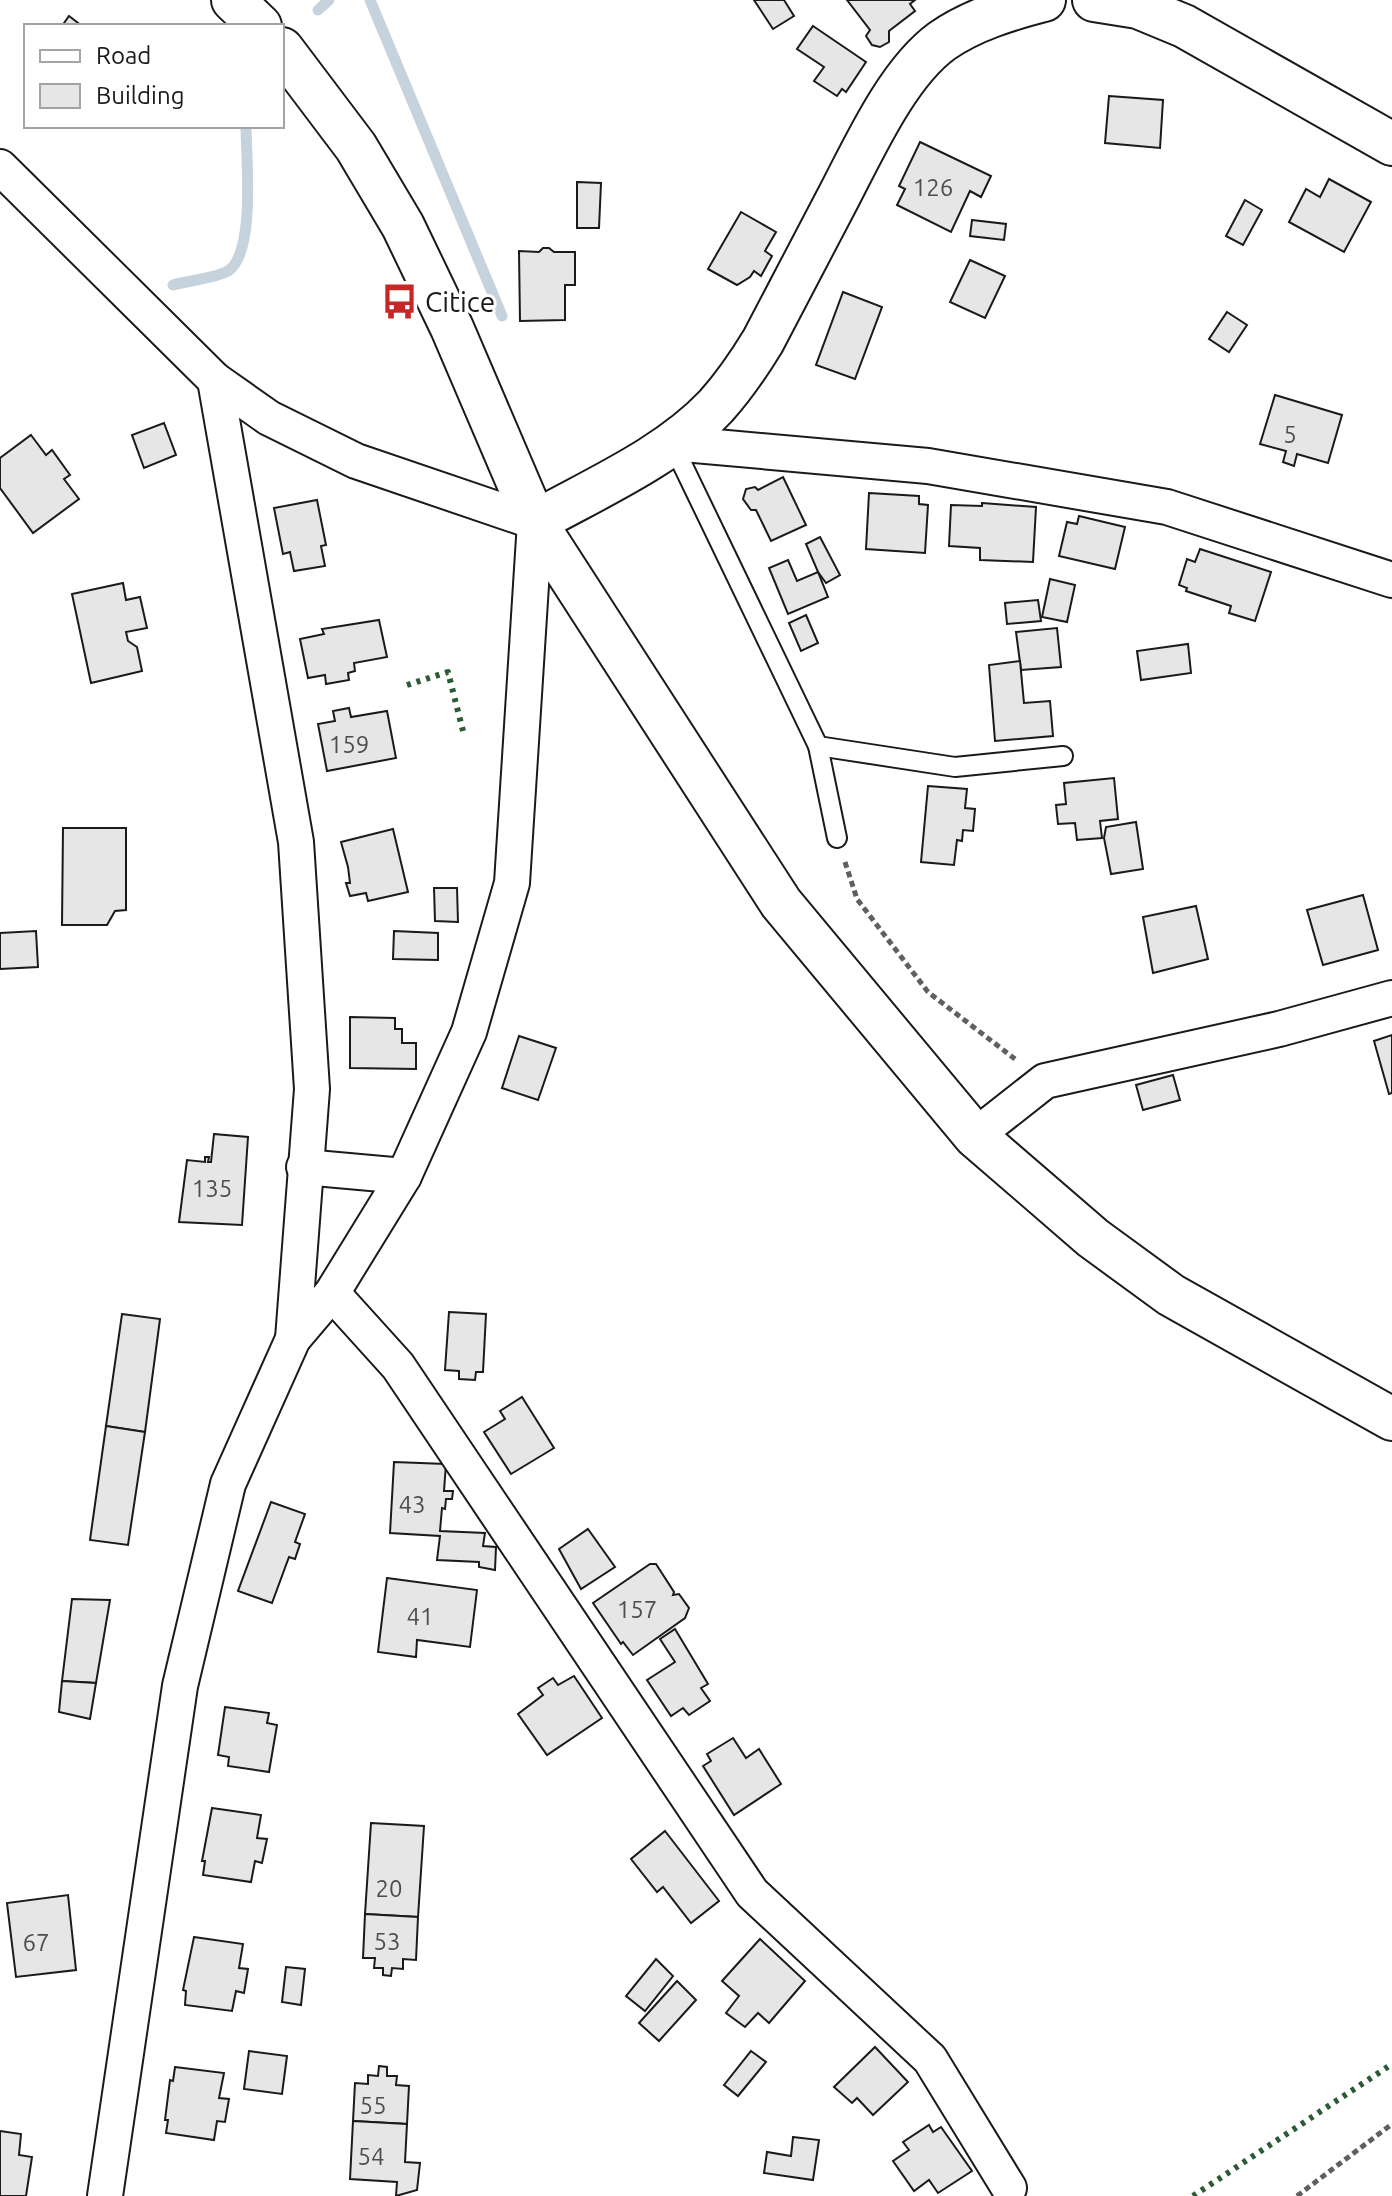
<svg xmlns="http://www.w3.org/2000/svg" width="1392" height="2196" viewBox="0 0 1392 2196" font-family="Ubuntu,sans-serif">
<rect width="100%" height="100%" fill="#fff"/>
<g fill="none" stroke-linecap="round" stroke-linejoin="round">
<!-- stream -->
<g stroke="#c6d2dc" stroke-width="11">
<path d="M370 0 502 316"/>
<path d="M318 10 329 0"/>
<path d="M173 285C187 281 216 278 228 271 256 253 246 157 246 126"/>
</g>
</g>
<!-- building -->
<g fill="#e6e6e6" stroke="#1a1a1a" stroke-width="2">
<path d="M754 0H784L794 16 773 29Z"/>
<path d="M847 0H915L910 4 915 11 889 31V42L880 47 872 45 866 36 870 30Z"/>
<path d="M69 16 82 26H62Z"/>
<path d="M813 26 866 62 846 92 842 89 837 96 814 81 824 67 797 49Z"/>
<path d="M1109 96 1163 100 1160 148 1105 143Z"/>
<path d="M920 142 991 176 981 197 970 191 951 232 897 205 905 189 899 186Z"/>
<path d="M1329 179 1371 202 1344 252 1289 222 1306 189 1320 197Z"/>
<path d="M577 182 601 183 599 228H577Z"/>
<path d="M1245 200 1262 210 1243 245 1226 236Z"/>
<path d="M741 212 776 232 765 251 772 256 761 276 754 271 750 277 737 285 708 269Z"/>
<path d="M972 220 1006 224 1004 240 970 236Z"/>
<path d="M543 248H549L554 252H575V285H565V320L520 321 519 251 539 252Z"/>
<path d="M970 260 1005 276 985 318 950 302Z"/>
<path d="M843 292 882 307 855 379 816 365Z"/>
<path d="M1227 312 1247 325 1229 352 1209 339Z"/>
<path d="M1275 395 1342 415 1328 463 1297 454 1294 466 1283 462 1286 451 1260 444Z"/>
<path d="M164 423 176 455 144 468 132 435Z"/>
<path d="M31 435 46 455 52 450 70 475 64 479 79 499 33 533 0 488V458Z"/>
<path d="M783 477 806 525 771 541 756 510H751L743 499 746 489 755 487 758 490Z"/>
<path d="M869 493 919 496V504L928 505 925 553 866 549Z"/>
<path d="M317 500 326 545 321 546 325 566 294 571 290 552 283 554 274 508Z"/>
<path d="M982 503 1036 507 1033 562 980 560V548L949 546 951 505 982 506Z"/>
<path d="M1079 516 1125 527 1115 569 1059 556 1067 522 1077 524Z"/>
<path d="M820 537 840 575 826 583 818 572 806 544Z"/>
<path d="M1200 549 1271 572 1255 621 1229 613 1231 606 1186 591 1187 588 1179 585 1187 559 1195 562Z"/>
<path d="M788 560 797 581 818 572 828 597 788 614 769 568Z"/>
<path d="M1050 579 1075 585 1067 622 1042 617Z"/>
<path d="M123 583 126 600 140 597 147 628 126 632 128 641 137 647 142 671 91 683 72 594Z"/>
<path d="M1038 600 1041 621 1007 624 1005 603Z"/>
<path d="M806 615 818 643 801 651 789 623Z"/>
<path d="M379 620 387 657 354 663 355 671 348 673 349 680 326 684 325 675 308 678 300 639 324 634 322 629Z"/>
<path d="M1057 628 1061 667 1021 670 1016 632Z"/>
<path d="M1188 644 1191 673 1141 680 1137 651Z"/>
<path d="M1020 661 1024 703 1050 701 1053 736 995 741 989 665Z"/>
<path d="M349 708 351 717 387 711 396 758 327 771 318 724 335 721 333 711Z"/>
<path d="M1114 778 1118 819 1100 821 1102 838 1077 840 1075 823 1058 824 1056 805 1066 804 1064 783Z"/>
<path d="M928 786 967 789 965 808 975 809 973 831 963 830 962 841 957 840 954 865 921 862Z"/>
<path d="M1136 822 1143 869 1111 874 1104 838 1106 827Z"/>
<path d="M63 828H126V910L115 911 107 925H62Z"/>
<path d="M393 829 408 892 368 901 366 893 350 896 346 883H350L348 867 341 842Z"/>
<path d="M434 888H457L458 922 435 921Z"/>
<path d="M1363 895 1378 950 1323 965 1307 910Z"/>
<path d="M1196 906 1208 959 1153 973 1143 917Z"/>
<path d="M36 931 38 967 0 969V933Z"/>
<path d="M394 931 438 933V960L393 959Z"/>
<path d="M350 1017 395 1018V1029H402V1043H416V1069L350 1068Z"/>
<path d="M1392 1035V1093L1389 1094 1374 1041Z"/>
<path d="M519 1036 556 1048 538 1100 502 1088Z"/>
<path d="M1173 1075 1180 1100 1143 1110 1136 1085Z"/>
<path d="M214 1134 248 1137 242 1225 179 1222 187 1160 205 1162V1157H209L208 1162H211Z"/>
<path d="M449 1312 486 1314 483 1372H476L475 1380 459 1379V1371L445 1370Z"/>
<path d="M122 1314 160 1319 145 1432 106 1426Z"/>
<path d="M522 1397 554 1448 511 1474 484 1432 505 1419 500 1411Z"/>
<path d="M106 1426 145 1432 128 1545 90 1540Z"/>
<path d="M394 1462 446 1464 444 1491H453L452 1499H446L445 1509 442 1508 440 1531 485 1533 483 1546 496 1547 495 1570 479 1567V1562L437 1560 440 1536 390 1533Z"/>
<path d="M271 1502 305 1514 295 1542 300 1544 295 1559 289 1557 272 1603 238 1591Z"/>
<path d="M588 1529 615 1567 581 1589 559 1549Z"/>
<path d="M650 1564H656L674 1592 673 1595 679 1594 689 1608 685 1618 633 1655 623 1642 621 1644 593 1603Z"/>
<path d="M387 1578 477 1590 470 1647 417 1640 416 1657 378 1652Z"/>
<path d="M72 1599 110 1600 96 1683 62 1681Z"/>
<path d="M675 1629 708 1684 701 1688 710 1701 689 1715 683 1708 671 1716 647 1680 675 1662 660 1639Z"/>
<path d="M574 1676 602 1718 547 1755 518 1714 543 1695 538 1688 553 1678 558 1685Z"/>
<path d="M62 1681 96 1683 90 1719 59 1712Z"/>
<path d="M225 1707 269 1713 267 1723 277 1725 269 1772 228 1766 229 1757 218 1755Z"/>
<path d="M733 1738 746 1758 759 1749 781 1784 734 1815 703 1766 711 1761 707 1754Z"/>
<path d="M212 1808 261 1815 257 1838 267 1839 262 1863 255 1861 251 1882 203 1875 205 1861H202Z"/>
<path d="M371 1823 424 1826 418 1917 365 1914Z"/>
<path d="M665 1831 719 1901 691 1923 663 1887 657 1892 631 1859Z"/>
<path d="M68 1895 76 1970 16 1977 7 1903Z"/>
<path d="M365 1914 418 1917 416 1960 403 1959V1969L392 1968 391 1976 383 1975V1968H374L375 1958H363Z"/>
<path d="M194 1937 243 1944 239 1968 248 1969 244 1993 236 1991 232 2011 185 2005 186 1991 183 1990Z"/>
<path d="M760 1939 805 1981 769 2023 758 2013 745 2027 726 2013 739 1996 722 1981Z"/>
<path d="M656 1959 673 1976 645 2011 626 1996Z"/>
<path d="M286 1967 305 1969 301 2005 282 2002Z"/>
<path d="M677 1981 696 2000 659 2041 639 2023Z"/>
<path d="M875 2047 908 2082 873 2115 857 2098 852 2103 834 2087Z"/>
<path d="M249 2051 287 2056 282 2094 244 2089Z"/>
<path d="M751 2051 766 2062 738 2096 724 2085Z"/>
<path d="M379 2066 387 2067V2076H397L396 2085 409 2086 407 2124 353 2121 355 2083 368 2084V2075L378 2076Z"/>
<path d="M175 2067 224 2073 219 2098 229 2099 225 2122 217 2121 214 2140 166 2133 168 2120H165L170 2080 173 2081Z"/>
<path d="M353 2121 407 2124 405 2162 420 2163 417 2190 396 2196 397 2182 350 2179Z"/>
<path d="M929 2125 933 2132 941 2127 972 2171 938 2193 929 2180 914 2191 893 2161 909 2150 903 2142Z"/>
<path d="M0 2131 21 2134 19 2155 32 2157 26 2196H0Z"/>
<path d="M793 2137 819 2140 813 2180 764 2173 767 2152 791 2156Z"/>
</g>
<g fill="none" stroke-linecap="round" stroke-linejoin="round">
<defs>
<g id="service">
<path d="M672 443 818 746 837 838"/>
<path d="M818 746 955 767 1063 756"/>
</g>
<g id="minor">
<path d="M0 167 215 380 269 418 356 461 535 522 512 883 469 1032 404 1176 332 1293 293 1339 228 1484 180 1686 105 2196"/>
<path d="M215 380 296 842 312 1089 293 1339"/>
<path d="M672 443 928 466 1167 507 1392 580"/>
<path d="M975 1136 1045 1081 1279 1029 1392 998"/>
<path d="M304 1167 404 1176"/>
<path d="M332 1293 398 1366 752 1893 930 2059 1009 2188"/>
</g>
<g id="tertiary">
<path d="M233 0 260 26"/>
<path d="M1094 0 1138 7 1184 26 1392 144"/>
<path d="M282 49 356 147 403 226 452 328 535 522 781 903 975 1136 1093 1238 1171 1295 1392 1419"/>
<path d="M535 522C596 488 668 457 716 406 734 386 749 364 763 341 789 292 814 243 840 194 865 146 898 73 942 41 972 20 1009 9 1044 0"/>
</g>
</defs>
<!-- service casing -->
<use href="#service" stroke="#1a1a1a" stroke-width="22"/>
<!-- minor casing -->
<use href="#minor" stroke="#1a1a1a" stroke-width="38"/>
<!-- tertiary casing -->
<use href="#tertiary" stroke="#1a1a1a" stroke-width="46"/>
<!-- path -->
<g stroke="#5f5f5f" stroke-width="5" stroke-dasharray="6 4" stroke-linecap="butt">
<path d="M845 862 857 899 928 992 1015 1059"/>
<path d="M1297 2196 1392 2124"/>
</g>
<!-- service -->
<use href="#service" stroke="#fff" stroke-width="18"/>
<!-- minor -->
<use href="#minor" stroke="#fff" stroke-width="34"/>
<!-- tertiary -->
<use href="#tertiary" stroke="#fff" stroke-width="42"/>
<!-- hedge -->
<g stroke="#2b5a34" stroke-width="6" stroke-dasharray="4 6" stroke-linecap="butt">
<path d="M407 685 448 672 464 735"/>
<path d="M1193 2196 1392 2064"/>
</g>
</g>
<!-- icons -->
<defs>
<symbol id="bus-bare" viewBox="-9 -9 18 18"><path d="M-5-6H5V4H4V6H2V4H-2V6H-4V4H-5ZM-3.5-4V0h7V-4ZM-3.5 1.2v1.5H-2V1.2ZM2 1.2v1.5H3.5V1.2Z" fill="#c62828" stroke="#fff" stroke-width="2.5" paint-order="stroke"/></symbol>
</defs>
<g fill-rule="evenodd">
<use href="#bus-bare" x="374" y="276" width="51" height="51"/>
</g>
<g text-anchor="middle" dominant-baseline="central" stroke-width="6" stroke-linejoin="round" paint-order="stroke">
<!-- number labels -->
<g font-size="24" fill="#4d4d4d">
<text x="933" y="187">126</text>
<text x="1290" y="434">5</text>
<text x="349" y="744">159</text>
<text x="212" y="1188">135</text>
<text x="412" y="1504">43</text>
<text x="637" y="1609">157</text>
<text x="420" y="1616">41</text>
<text x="389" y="1888">20</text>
<text x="387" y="1941">53</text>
<text x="36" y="1942">67</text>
<text x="373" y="2105">55</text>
<text x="371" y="2156">54</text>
</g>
<!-- poi labels -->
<g font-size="28" fill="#1a1a1a" stroke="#fff" text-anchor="start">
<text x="425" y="301">Citice</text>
</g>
</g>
<!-- legend -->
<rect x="24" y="24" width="260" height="104" fill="#ffffff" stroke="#a3a3a3" stroke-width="2"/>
<rect x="40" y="50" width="40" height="12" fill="#ffffff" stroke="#a3a3a3" stroke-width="2"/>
<text x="96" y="64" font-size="24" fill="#1a1a1a">Road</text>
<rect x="40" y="84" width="40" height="24" fill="#e6e6e6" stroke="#a3a3a3" stroke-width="2"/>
<text x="96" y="104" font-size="24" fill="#1a1a1a">Building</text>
</svg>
